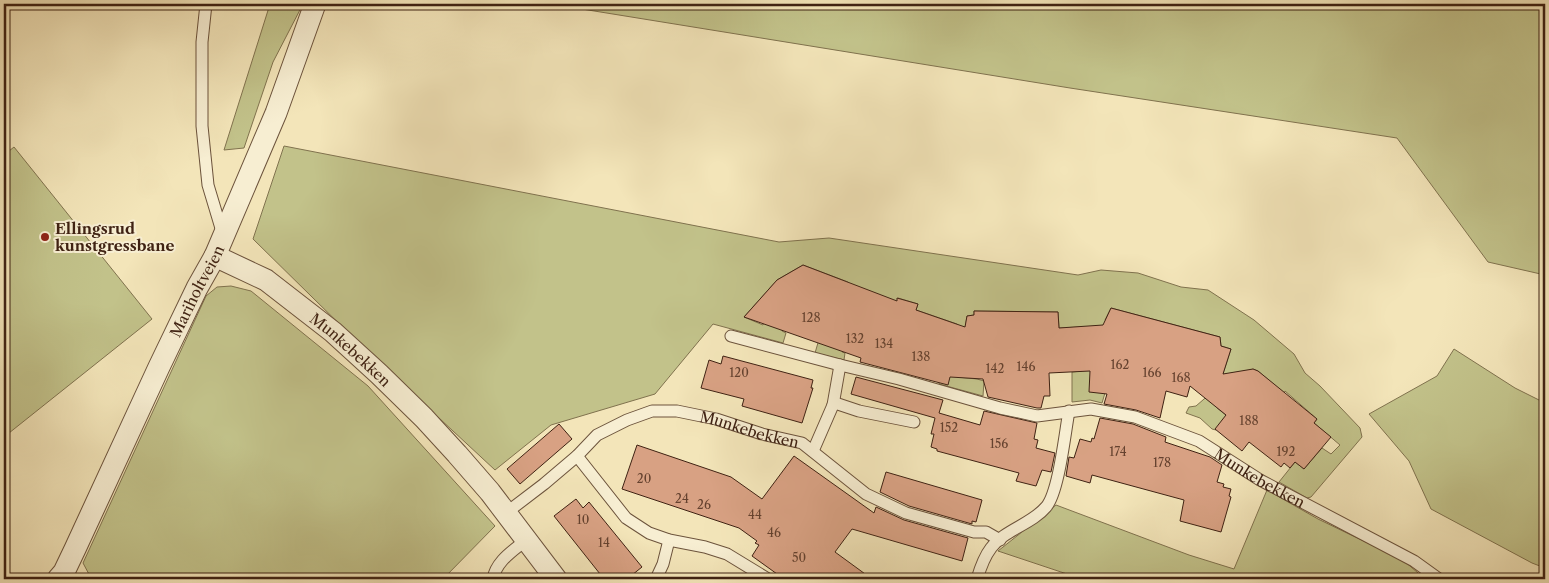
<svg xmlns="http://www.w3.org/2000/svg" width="1549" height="583" viewBox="0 0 1549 583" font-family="'Libre Caslon Text',serif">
<rect width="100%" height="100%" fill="#f3e5b9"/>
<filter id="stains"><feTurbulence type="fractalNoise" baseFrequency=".004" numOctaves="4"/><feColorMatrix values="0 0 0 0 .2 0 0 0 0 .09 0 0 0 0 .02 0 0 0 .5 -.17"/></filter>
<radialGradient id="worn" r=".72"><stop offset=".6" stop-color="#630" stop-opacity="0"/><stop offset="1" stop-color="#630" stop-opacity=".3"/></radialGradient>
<!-- green -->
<g fill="#c2c28a" stroke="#80724e">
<path d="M270 4H303L273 62 244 148 224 150Z"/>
<path d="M551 4H1545V275L1488 262 1397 138 1070 88Z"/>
<path d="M284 146 779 242 829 238 1078 275 1101 270 1138 273 1181 287 1208 290 1254 320 1294 354 1305 373 1320 386 1360 428 1362 437 1311 497 1307 498 1279 482 1295 462 1304 469 1322 448 1331 454 1340 445 1314 423 1317 419 1285 391 1284 393 1258 371 1253 369 1245 372 1217 408 1227 416 1216 430 1212 429 1200 418 1186 413 1189 407 1196 406 1219 386 1231 349 1221 346 1220 337 1111 308 1105 320 1109 321 1105 393 1102 403 1090 400 1072 402V372L1082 371 1080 327 1059 328 1058 312 974 311V315L967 316 957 377 977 379 984 381 983 396 939 384 945 364H943L957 324 916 310 918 304 898 298 897 301 847 338 842 352 845 353 844 360 815 353 820 336 848 282 803 265 777 280 744 317 763 325 768 311 785 319 782 331 786 333 783 343 713 324 655 394 551 425 495 470 369 353 253 239Z"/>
<path d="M14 147 152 319 4 437V155Z"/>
<path d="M231 286 251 291 368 386 495 526 443 579 91 578 83 563 206 296 217 287Z"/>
<path d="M1454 349 1515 388 1545 403V568L1532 563 1431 509 1409 461 1369 414 1437 376Z"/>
<path d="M1267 490 1318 519 1403 560 1425 579H1082L998 551 1056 505 1189 555 1234 569Z"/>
</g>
<!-- building -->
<g fill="#d8a183" stroke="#3f2213">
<path d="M803 265 897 301V298L918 304 916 310 965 327 967 316 974 315V311L1058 312 1059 328 1103 325 1111 308 1220 337 1221 346 1231 349 1223 374 1253 369 1258 371 1317 419 1314 423 1331 437 1304 469 1295 462 1290 468 1284 463 1281 467 1249 442 1242 451 1215 429 1226 415 1190 386 1187 397 1166 391 1160 418 1136 410 1104 404 1107 394 1089 392 1090 371 1049 373 1050 396H1044L1041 408H1037L988 397 983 379 950 377 948 385 860 362 861 358 744 317 777 280Z"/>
<path d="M723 356 813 380 811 388H813L802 423 742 406 744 399 701 388 709 360 721 364Z"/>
<path d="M856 377 943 400 939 413 980 425 984 411 1037 423 1034 439 1038 440 1036 448 1055 453 1051 472 1042 470 1036 486 1016 481 1019 473 937 451V449L931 447 934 434H931L935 418 851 394Z"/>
<path d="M1100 418 1133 424 1166 437 1165 442 1210 457 1222 465 1217 482 1224 484 1223 487 1231 489 1229 496 1231 497 1221 532 1180 521 1184 500 1092 475 1090 483 1066 476 1069 457 1074 458 1080 439 1091 442 1092 438 1094 439Z"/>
<path d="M559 424 572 439 520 484 507 469Z"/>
<path d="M637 445 731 477 762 499 794 456 874 513 876 507 904 520 968 538 962 561 852 529 835 552 872 579H784L752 556 759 545 755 543 757 541 739 528 622 489Z"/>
<path d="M886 472 982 500 976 522 972 521V524L909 506 880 492Z"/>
<path d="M576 499 583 508 589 502 642 567 627 579H604L554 516Z"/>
</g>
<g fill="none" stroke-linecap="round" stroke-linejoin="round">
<defs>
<g id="lane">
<path d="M206 4 202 42V126L208 185 223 235"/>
<path id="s1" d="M731 336 840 365 899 379 1000 408 1037 416 1091 409 1135 417 1199 441 1260 480 1414 561 1439 579"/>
<path d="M833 405 835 403 859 411 914 422"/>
<path d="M813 451 833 405 840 365"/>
<path d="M577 456 626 518 649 533 669 540 705 547 727 554 768 579"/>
<path id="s2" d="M506 513 544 484 577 456 597 435 627 420 652 411H677L716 419 762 434 802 443 866 494 906 513 974 532H986L1000 540"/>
<path d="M493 579C496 561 513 551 526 540"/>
<path d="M656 579 663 564 669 540"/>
<path d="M977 579C980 569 984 557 991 548 1004 530 1032 524 1046 507 1059 492 1065 432 1069 411"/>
</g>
<g id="street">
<path id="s3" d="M215 256 266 280 333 332 379 374 424 418 457 454 490 492 556 579"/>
<path id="s4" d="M58 579 64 572 75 549 159 367 197 288 215 256 276 113 315 4"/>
</g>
</defs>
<!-- lane casing -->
<use href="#lane" stroke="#6c533c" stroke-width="13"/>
<!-- street casing -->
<use href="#street" stroke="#6c533c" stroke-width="23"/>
<!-- lane -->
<use href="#lane" stroke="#f7eed2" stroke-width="11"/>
<!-- street -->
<use href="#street" stroke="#f7eed2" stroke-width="21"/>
</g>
<!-- markers -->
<circle fill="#8f2418" stroke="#f7eed2" stroke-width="2" cx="45" cy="237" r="5"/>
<g text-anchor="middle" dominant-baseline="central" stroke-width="4" stroke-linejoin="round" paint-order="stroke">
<!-- number labels -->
<g font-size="12" fill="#65422f">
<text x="811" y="317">128</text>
<text x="855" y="338">132</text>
<text x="884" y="343">134</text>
<text x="921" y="356">138</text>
<text x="1120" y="364">162</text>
<text x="1026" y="366">146</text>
<text x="995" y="368">142</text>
<text x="739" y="372">120</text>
<text x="1152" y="372">166</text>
<text x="1181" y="377">168</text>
<text x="1249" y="420">188</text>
<text x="949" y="427">152</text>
<text x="999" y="443">156</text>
<text x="1118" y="451">174</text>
<text x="1286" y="451">192</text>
<text x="1162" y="462">178</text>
<text x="644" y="478">20</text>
<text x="682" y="498">24</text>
<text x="704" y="504">26</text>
<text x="755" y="514">44</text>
<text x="583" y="519">10</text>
<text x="774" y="532">46</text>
<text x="604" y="542">14</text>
<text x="799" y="557">50</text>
</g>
<!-- poi labels -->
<g font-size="15" font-weight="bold" fill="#3f2213" stroke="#f7eed2" text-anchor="start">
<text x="55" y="228">Ellingsrud<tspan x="55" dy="17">kunstgressbane</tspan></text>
</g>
<!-- street labels -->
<g font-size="15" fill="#3f2213" stroke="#f7eed2">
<text stroke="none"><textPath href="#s4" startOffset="320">Mariholtveien</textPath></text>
<text stroke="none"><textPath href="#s3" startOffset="166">Munkebekken</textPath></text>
<text stroke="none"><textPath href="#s2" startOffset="280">Munkebekken</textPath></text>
<text stroke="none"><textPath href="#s1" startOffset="555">Munkebekken</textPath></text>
</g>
</g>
<!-- margin -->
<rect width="1549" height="583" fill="none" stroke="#f3e5b9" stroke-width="20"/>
<rect x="5" y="5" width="1539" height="573" fill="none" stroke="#3f2213" stroke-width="2.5"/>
<rect x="10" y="10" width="1529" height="563" fill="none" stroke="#3f2213"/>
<rect width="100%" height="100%" filter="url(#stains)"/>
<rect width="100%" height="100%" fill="url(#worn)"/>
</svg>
